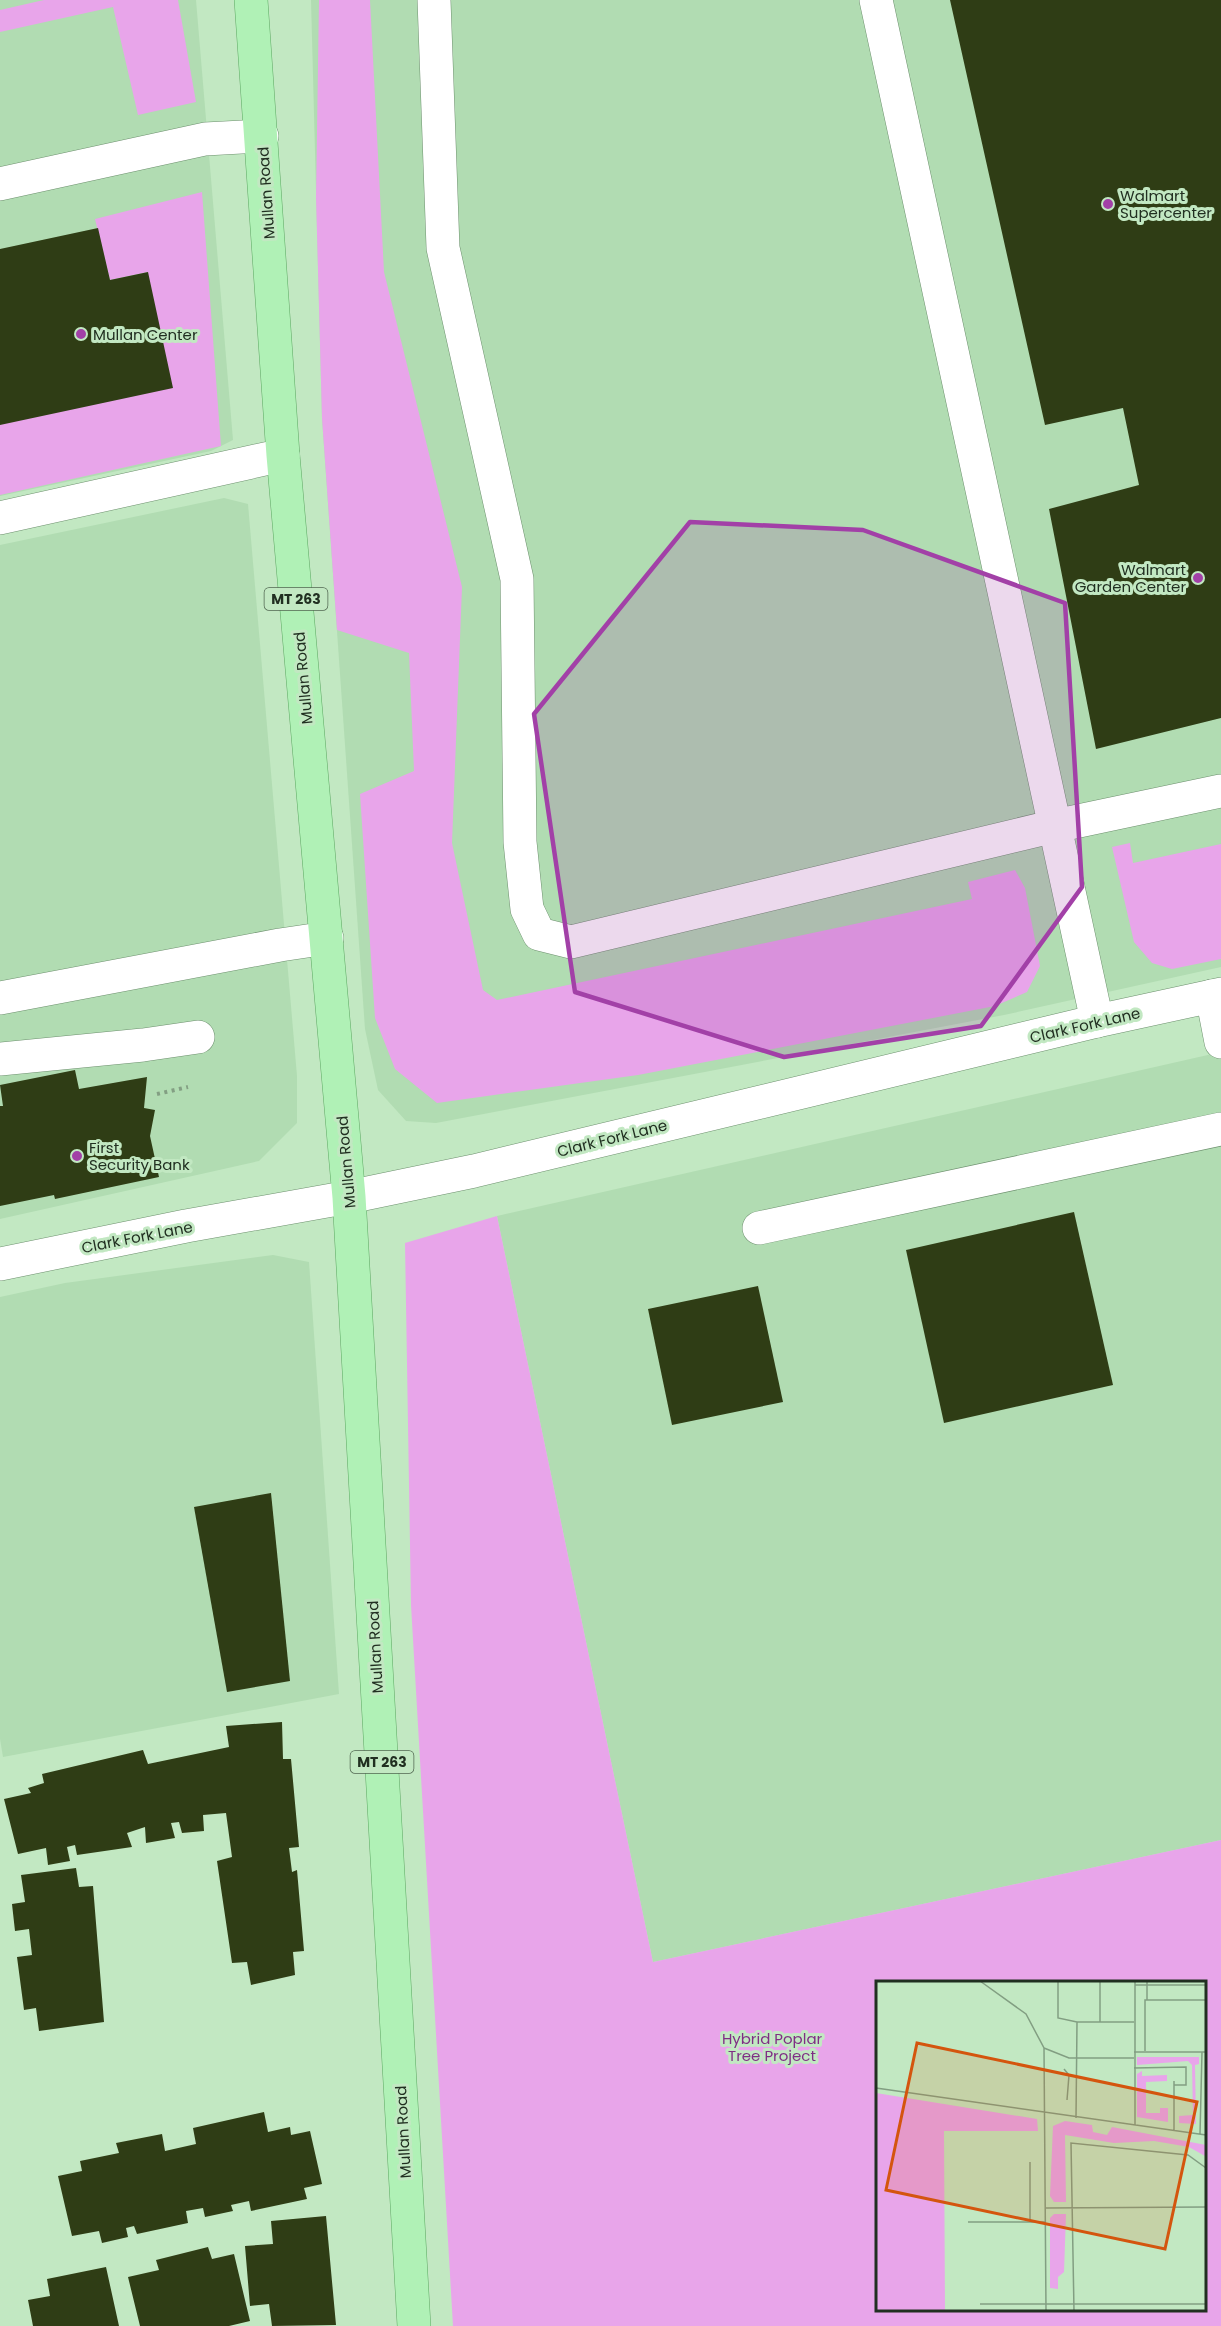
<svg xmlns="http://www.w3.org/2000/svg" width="1221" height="2326" viewBox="0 0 1221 2326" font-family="Poppins,sans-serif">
<rect width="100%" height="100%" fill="#c2e8c2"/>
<!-- built -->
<g fill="#b1dcb2">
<path d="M0 0H196L233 440 211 451 0 496Z"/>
<path d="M311 0H1221V967L1004 1015 436 1123 406 1121 378 1090 365 1029 322 418Z"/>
<path d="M224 498 248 504 297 1076V1123L259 1161 0 1219V545Z"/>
<path d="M1221 1052V1840L653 1962 497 1216Z"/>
<path d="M273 1255 309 1262 339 1694 3 1757 0 1739V1297L65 1283Z"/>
</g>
<!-- green -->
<g fill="#e8a5ea" fill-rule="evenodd">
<path d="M44 0H178L196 102 138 115 113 7 0 32V10Z"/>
<path d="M319 0H370L384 272 462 587 452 843 483 990 497 1000 972 899 968 882 1015 870 1025 888 1040 966 1027 992 995 1006 638 1075 437 1103 395 1069 375 1018 360 794 414 771 409 653 337 630 322 418 316 197Z"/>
<path d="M202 192 221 446 0 495V425L148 272 110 280 95 219Z"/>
<path d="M1130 843 1133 863 1221 844V959L1172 969 1152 963 1134 942 1112 847Z"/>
<path d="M497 1216 653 1962 1221 1840V2326H453L411 1605 405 1243ZM878 1982H1204V2310H878Z"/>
</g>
<!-- building -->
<g fill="#2f3d15">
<path d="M950 0H1221V718L1096 749 1049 509 1139 485 1123 408 1045 425Z"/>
<path d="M98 228 110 280 148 272 173 388 0 425V249Z"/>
<path d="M75 1070 79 1089 147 1077 144 1108 155 1110 150 1136 159 1177 55 1199 54 1195 0 1206V1106H3L0 1085Z"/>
<path d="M1074 1212 1113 1385 944 1423 906 1250Z"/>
<path d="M758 1286 783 1402 672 1425 648 1309Z"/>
<path d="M271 1493 290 1681 227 1692 194 1507Z"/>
<path d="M282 1722 283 1759H291L299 1847 289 1848 292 1872 297 1870 304 1951 293 1952 295 1975 251 1985 247 1962 232 1963 217 1861 232 1857 226 1813 203 1815 204 1831 182 1833 179 1822 171 1823 175 1838 146 1843 145 1827 127 1833 132 1847 77 1855 75 1845 67 1847 70 1861 48 1865 46 1848 18 1854 4 1799 31 1793 28 1788 44 1783 42 1774 143 1750 148 1764 229 1747 226 1726Z"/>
<path d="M76 1868 79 1887 93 1886 104 2022 39 2031 36 2008 24 2010 17 1957 32 1955 29 1929 15 1931 12 1904 25 1902 21 1875Z"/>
<path d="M264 2112 268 2132 290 2127 291 2135 310 2131 322 2184 304 2188 307 2199 251 2211 249 2201 231 2205 233 2211 205 2217 203 2208 186 2211 188 2223 137 2234 134 2226 126 2228 128 2237 102 2243 99 2231 72 2236 58 2176 82 2171 80 2161 119 2153 116 2143 162 2134 165 2151 196 2144 193 2128Z"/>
<path d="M326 2216 336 2325 272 2326 269 2304 250 2306 245 2246 273 2244 271 2221Z"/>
<path d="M208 2247 212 2259 234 2254 250 2321 229 2326H140L128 2277 159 2270 156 2260Z"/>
<path d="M106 2267 119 2326H33L28 2300 50 2296 47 2279Z"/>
</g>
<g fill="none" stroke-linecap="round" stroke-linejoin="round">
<defs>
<g id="minor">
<path d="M434 0 443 248 517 579 520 842 527 909 539 934 571 942 1055 826 1221 791"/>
<path d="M876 0 1097 1021"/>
<path d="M0 184 205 139 262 136"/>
<path d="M0 518 283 455"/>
<path d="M1212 996 1221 1042"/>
<path d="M0 998 280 945 327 938"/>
<path d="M0 1059 143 1045 198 1037"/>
<path d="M759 1228 1221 1129"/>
<path d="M0 1264 186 1226 349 1197 474 1171 1097 1021 1221 994"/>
</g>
<path id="major" d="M251 0 283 455 349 1197 414 2326"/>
</defs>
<!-- minor casing -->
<use href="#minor" stroke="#6d906e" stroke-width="34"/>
<!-- major casing -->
<use href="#major" stroke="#5ca762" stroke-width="34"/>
<!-- path -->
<path stroke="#839f83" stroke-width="4" stroke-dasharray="3 4.5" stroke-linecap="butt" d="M157 1094 188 1087"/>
<!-- minor -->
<use href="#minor" stroke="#fff" stroke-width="33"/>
<!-- major -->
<use href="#major" stroke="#b0f1b6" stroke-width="33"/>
</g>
<!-- marked area -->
<path fill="#a240a7" fill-opacity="0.2" stroke="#a240a7" stroke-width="4.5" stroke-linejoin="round" d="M690 522 863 530 1065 603 1082 887 981 1026 784 1057 575 992 534 714Z"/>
<!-- markers -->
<g fill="#a240a7" stroke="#c2e8c2" stroke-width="2">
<circle cx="1108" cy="204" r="6"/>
<circle cx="81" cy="334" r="6"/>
<circle cx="1198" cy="578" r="6"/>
<circle cx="77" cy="1156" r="6"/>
</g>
<g text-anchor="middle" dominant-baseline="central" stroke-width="6" stroke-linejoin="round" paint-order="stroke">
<!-- shield labels -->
<g fill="#c2e8c2" stroke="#516651" stroke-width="1.5">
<rect x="264.5" y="588" width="63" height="22" rx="4.5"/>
<rect x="350.5" y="1751" width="63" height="22" rx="4.5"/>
</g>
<g font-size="14" font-weight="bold" fill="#212f21">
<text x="296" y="599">MT 263</text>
<text x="382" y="1762">MT 263</text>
</g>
<!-- street labels -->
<g font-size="15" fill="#212f21" stroke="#c2e8c2">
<text transform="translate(266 193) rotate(-94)">Mullan Road</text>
<text transform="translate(303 678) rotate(-95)">Mullan Road</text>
<text transform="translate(1085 1025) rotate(-13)">Clark Fork Lane</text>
<text transform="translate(612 1138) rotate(-14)">Clark Fork Lane</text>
<text transform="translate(346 1162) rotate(-95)">Mullan Road</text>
<text transform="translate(137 1237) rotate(-11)">Clark Fork Lane</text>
<text transform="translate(375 1647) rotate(-93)">Mullan Road</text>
<text transform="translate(403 2132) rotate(-93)">Mullan Road</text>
</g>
<!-- poi labels -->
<g font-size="15" fill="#212f21" stroke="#c2e8c2" text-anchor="start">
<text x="1120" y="195">Walmart<tspan x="1120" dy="17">Supercenter</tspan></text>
<text x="93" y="334">Mullan Center</text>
<text x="1186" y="569" text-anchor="end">Walmart<tspan x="1186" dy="17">Garden Center</tspan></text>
<text x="89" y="1147">First<tspan x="89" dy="17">Security Bank</tspan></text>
</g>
<!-- park labels -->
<g font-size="15" fill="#7f2e84" stroke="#c2e8c2">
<text x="772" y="2038">Hybrid Poplar<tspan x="772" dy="17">Tree Project</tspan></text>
</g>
</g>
<!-- overview -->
<g transform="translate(876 1981)">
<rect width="330" height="330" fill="#c2e8c2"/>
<path d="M261 76H323V83L319 84 320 143 303 142V135L317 134 316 84 312 80 261 84ZM266 90V95L291 94V100L270 101V132H284V127H292V141L261 136V93ZM0 112 161 138 162 150H68L69 330H0ZM189 140 216 144 217 151 231 154 236 146 330 164 329 175 313 166 278 160 238 162 189 154 190 221H178L174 215 177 145ZM178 233H190L188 291 182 296V308L174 307V237Z" fill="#e8a5ea"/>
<path fill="none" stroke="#829e82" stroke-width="1.5" d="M104 0 150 33 168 67 170 330M182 0V37L201 41M259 0V144M259 4H330M271 19V0M224 41V0M168 67 193 77H258M269 70V19H330M258 71H330M258 87 310 86V104H298M188 88 193 94 191 119M0 107 330 154M200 137 201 41H258M298 149V100M324 153 326 71M154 181V241M170 227 330 226M92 241H170M104 323H330M198 330 195 162 312 174 330 187"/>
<path fill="#d4550e" fill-opacity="0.15" stroke="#d4550e" stroke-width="3" d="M41 62 321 121 289 268 10 209Z"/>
<rect width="330" height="330" fill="none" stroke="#212f21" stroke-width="3"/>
</g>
</svg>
